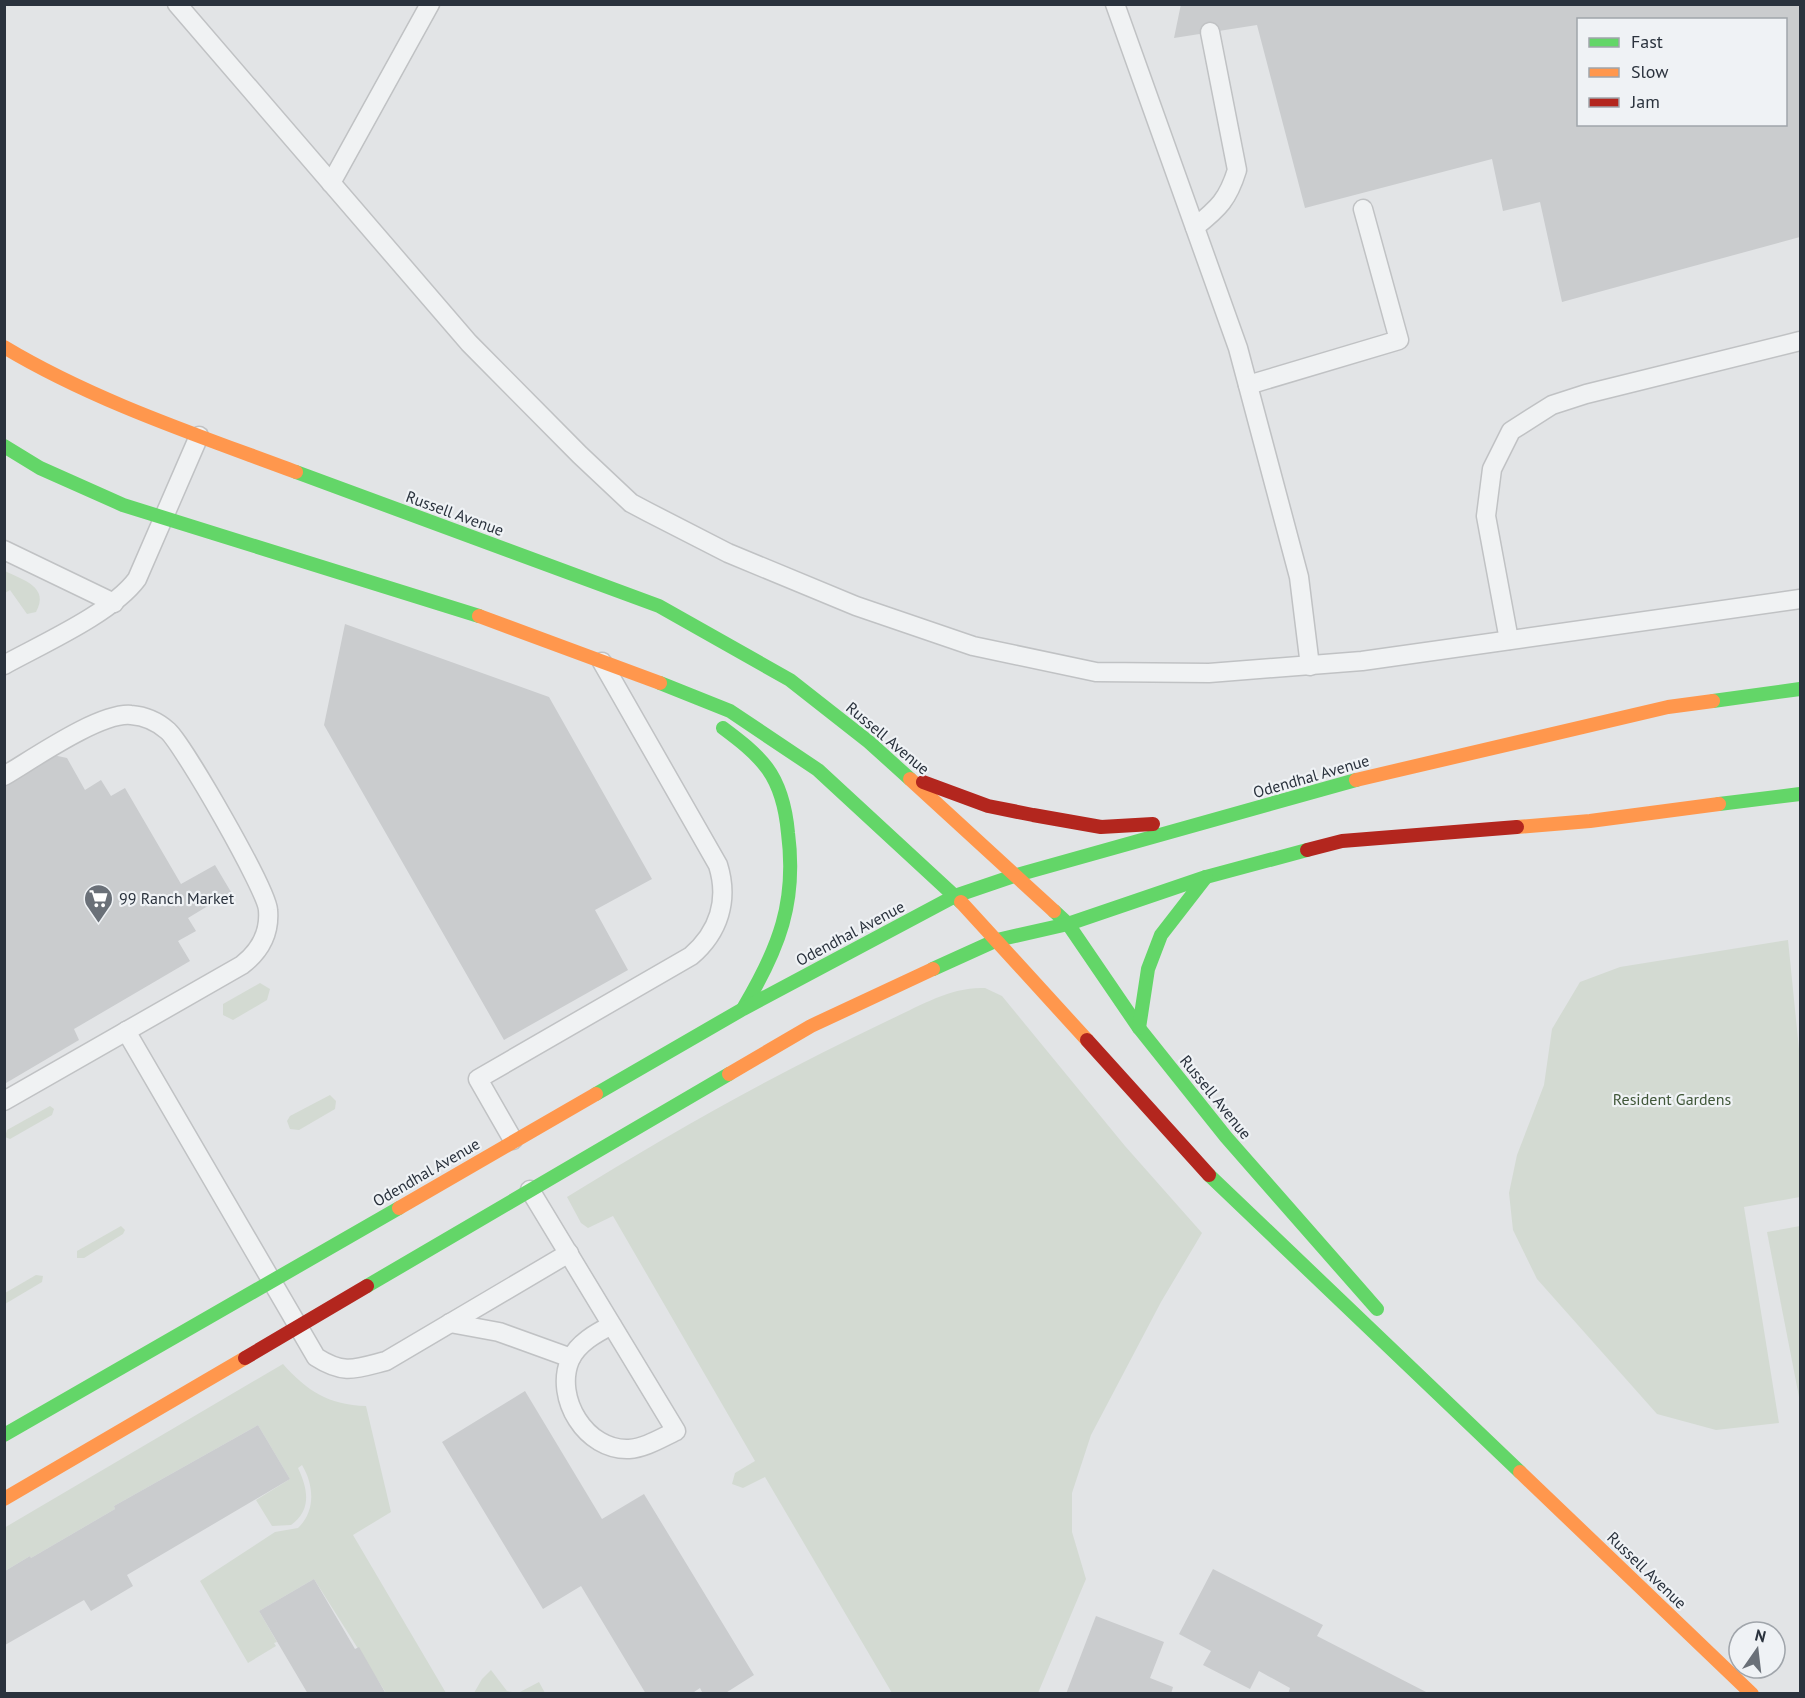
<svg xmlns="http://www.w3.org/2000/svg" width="1805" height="1698" viewBox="0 0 1805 1698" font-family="'PT Sans',sans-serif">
<rect width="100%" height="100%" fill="#e2e4e6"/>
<!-- green -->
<g fill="#d3dad2">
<path d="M5 571C23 580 50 587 36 612L27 614 10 590 5 593Z"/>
<path d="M1788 940 1800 1059V1197L1744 1207 1779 1423 1716 1430 1657 1414 1537 1279 1513 1230 1509 1193 1517 1155 1544 1085 1552 1029 1580 982 1620 967Z"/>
<path d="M260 983 270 989 267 1000 233 1020 223 1015V1004Z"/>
<path d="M985 988 1002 996 1125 1146 1202 1233 1161 1302 1091 1435 1072 1493V1532L1086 1579 1038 1693H892L765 1477 743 1488 732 1484 735 1473 755 1461 613 1216 588 1228 581 1223 567 1197C669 1134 775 1074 883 1023 914 1009 950 986 985 988Z"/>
<path d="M330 1095 336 1101 335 1109 299 1130 290 1129 287 1121 290 1116Z"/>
<path d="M50 1106 54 1109 52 1115 10 1139 5 1137 7 1130Z"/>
<path d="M121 1226 125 1230 123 1234 84 1258H77V1251Z"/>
<path d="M1800 1226V1402L1767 1232Z"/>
<path d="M36 1275 43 1276 42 1282 5 1304V1293Z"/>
<path d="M283 1364C307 1391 329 1405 366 1406L391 1512 353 1535 446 1693H386L314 1579 259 1611 277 1642 274 1643 276 1646 248 1663 200 1581 275 1532 298 1528C316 1511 314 1485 302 1465L298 1468C308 1489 312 1510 291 1525L272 1526 256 1500 290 1479 258 1425 114 1506 115 1509 31 1558 30 1556 5 1571 4 1528Z"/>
<path d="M491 1670 507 1691 518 1693 539 1682 545 1693H474L482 1679Z"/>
</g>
<!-- building -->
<g fill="#caccce" fill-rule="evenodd">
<path d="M1181 4H1800V237L1562 302 1540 202 1503 211 1492 159 1305 208 1257 25 1174 38ZM1578 20H1786V124H1578Z"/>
<path d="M345 624 549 697 652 879 595 910 628 970 504 1040 324 725Z"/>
<path d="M53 755 67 758 85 790 101 780 111 796 125 788 181 884 215 865 231 892 188 918 196 931 178 941 190 961 74 1029 79 1040 6 1083 4 783Z"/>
<path d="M525 1391 602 1519 644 1494 754 1675 724 1694H703L700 1688 691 1694H646L581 1586 543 1609 442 1442Z"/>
<path d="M258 1425 290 1479 127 1575 133 1586 91 1611 84 1600 5 1645V1571L30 1556 31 1558 115 1509 114 1506Z"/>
<path d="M1213 1569 1323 1625 1317 1636 1430 1694H1288L1290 1688 1259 1671 1250 1689 1203 1665 1211 1651 1179 1634Z"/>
<path d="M314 1579 355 1649 359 1647 386 1694H308L259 1611Z"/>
<path d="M1096 1616 1164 1642 1150 1678 1173 1687 1171 1694H1066Z"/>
</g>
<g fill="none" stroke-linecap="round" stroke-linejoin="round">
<defs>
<g id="lane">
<path d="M177 4 469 343 580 455 631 503 648 512 728 553 856 606 973 646 1096 672 1209 673 1362 661 1800 599"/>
<path d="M1115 4 1238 348 1299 577 1310 666"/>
<path d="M331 183 430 4"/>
<path d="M1195 227C1219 208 1228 199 1237 170L1210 32"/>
<path d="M1248 385 1399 340 1363 209"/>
<path d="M4 550 114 603"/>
<path d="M1509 640 1486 516 1492 469 1511 431 1552 405 1586 394 1800 341"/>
<path d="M4 665C42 644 112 613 137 579L199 436"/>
<path d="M4 776C33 759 100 712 131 715 145 716 158 722 168 731 184 746 267 890 268 910 270 933 260 951 242 965L4 1101"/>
<path d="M126 1031 316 1357C344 1375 355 1369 386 1361L569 1253"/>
<path d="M513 1140 478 1079 691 956C719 932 729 900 718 865L602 662"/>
<path d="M530 1190 676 1431C661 1438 645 1448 629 1449 586 1451 554 1398 570 1360 578 1343 596 1333 612 1325"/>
<path d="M450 1323 499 1332 571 1358"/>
</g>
</defs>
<!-- lane casing -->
<use href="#lane" stroke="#c0c2c4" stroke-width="21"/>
<!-- lane -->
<use href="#lane" stroke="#f0f2f3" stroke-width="18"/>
<!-- fast -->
<g stroke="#63d668" stroke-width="14">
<path d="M4 446 40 468 123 505 479 616"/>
<path d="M296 472 659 606 790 680 869 742 910 779"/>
<path d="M660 683 730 711 818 770 961 902"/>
<path d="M1713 701 1800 689"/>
<path d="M723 728C739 740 755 752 767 768 781 787 786 811 788 833 797 902 779 948 744 1007"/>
<path d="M1719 804 1800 794"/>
<path d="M1054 911 1068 924 1139 1028 1226 1137 1377 1309"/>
<path d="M933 969 997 940 1068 924 1206 877 1307 850"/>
<path d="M1139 1028 1148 969 1161 935 1206 877"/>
<path d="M596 1094 743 1009 955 896 1017 875 1356 780"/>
<path d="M1209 1175 1520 1472"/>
<path d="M367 1286 729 1074"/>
<path d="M4 1435 399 1208"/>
</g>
<!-- slow -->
<g stroke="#ff974d" stroke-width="14">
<path d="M4 347C94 401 197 435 296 472"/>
<path d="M479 616 660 683"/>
<path d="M910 779 1054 911"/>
<path d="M1356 780 1668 707 1713 701"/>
<path d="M1517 827 1590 821 1719 804"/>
<path d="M961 902 1087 1040"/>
<path d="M729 1074 811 1026 933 969"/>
<path d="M399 1208 596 1094"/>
<path d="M1520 1472 1752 1694"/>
<path d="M4 1499 245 1358"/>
</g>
<!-- jam -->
<g stroke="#b3261e" stroke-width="14">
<path d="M923 782 988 806 1033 815 1101 827 1153 824"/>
<path d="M1307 850 1342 841 1517 827"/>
<path d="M1087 1040 1209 1175"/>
<path d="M245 1358 367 1286"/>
</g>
</g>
<!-- icons -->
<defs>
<symbol id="supermarket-pin" viewBox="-11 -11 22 30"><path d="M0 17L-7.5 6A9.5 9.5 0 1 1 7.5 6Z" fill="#6a7078" stroke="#eff2f5"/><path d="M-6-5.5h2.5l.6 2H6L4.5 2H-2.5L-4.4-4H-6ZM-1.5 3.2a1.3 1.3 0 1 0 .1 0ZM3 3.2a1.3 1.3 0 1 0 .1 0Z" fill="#fff"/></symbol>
</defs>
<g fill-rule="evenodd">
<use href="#supermarket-pin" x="82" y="882" width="33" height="45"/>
</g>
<g text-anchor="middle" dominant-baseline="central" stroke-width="4.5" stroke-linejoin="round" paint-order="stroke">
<!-- street labels -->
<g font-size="16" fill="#2a323d" stroke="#eff2f5">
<text transform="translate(455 513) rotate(20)">Russell Avenue</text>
<text transform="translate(888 738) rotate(40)">Russell Avenue</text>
<text transform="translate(1311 776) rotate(-16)">Odendhal Avenue</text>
<text transform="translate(850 933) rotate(-28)">Odendhal Avenue</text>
<text transform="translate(1216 1097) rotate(51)">Russell Avenue</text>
<text transform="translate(426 1172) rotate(-30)">Odendhal Avenue</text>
<text transform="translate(1647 1570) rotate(44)">Russell Avenue</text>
</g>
<!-- poi labels -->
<g font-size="16" fill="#2a323d" stroke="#eff2f5" text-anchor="start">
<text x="119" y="898">99 Ranch Market</text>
</g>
<!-- park labels -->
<g font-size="16" fill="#405739" stroke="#eff2f5">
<text x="1672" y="1099">Resident Gardens</text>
</g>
</g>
<!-- border -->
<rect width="1805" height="1698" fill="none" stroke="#2a323d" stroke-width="12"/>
<!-- legend -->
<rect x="1577" y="18" width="210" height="108" fill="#eff2f5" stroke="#a0a5ab" stroke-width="1.5"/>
<rect x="1589" y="38" width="30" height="9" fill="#63d668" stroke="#a0a5ab" stroke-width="1.5"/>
<text x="1631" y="48" font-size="18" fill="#2a323d">Fast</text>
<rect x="1589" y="68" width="30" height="9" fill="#ff974d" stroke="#a0a5ab" stroke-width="1.5"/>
<text x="1631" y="78" font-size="18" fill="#2a323d">Slow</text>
<rect x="1589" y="98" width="30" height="9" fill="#b3261e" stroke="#a0a5ab" stroke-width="1.5"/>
<text x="1631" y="108" font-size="18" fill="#2a323d">Jam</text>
<!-- north arrow -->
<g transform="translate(1757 1650) rotate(14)"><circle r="28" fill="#eff2f5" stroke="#a0a5ab" stroke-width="1.5"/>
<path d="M0-4.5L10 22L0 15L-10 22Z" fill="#6a7078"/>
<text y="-9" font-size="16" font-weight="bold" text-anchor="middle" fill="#2a323d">N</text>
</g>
</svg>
